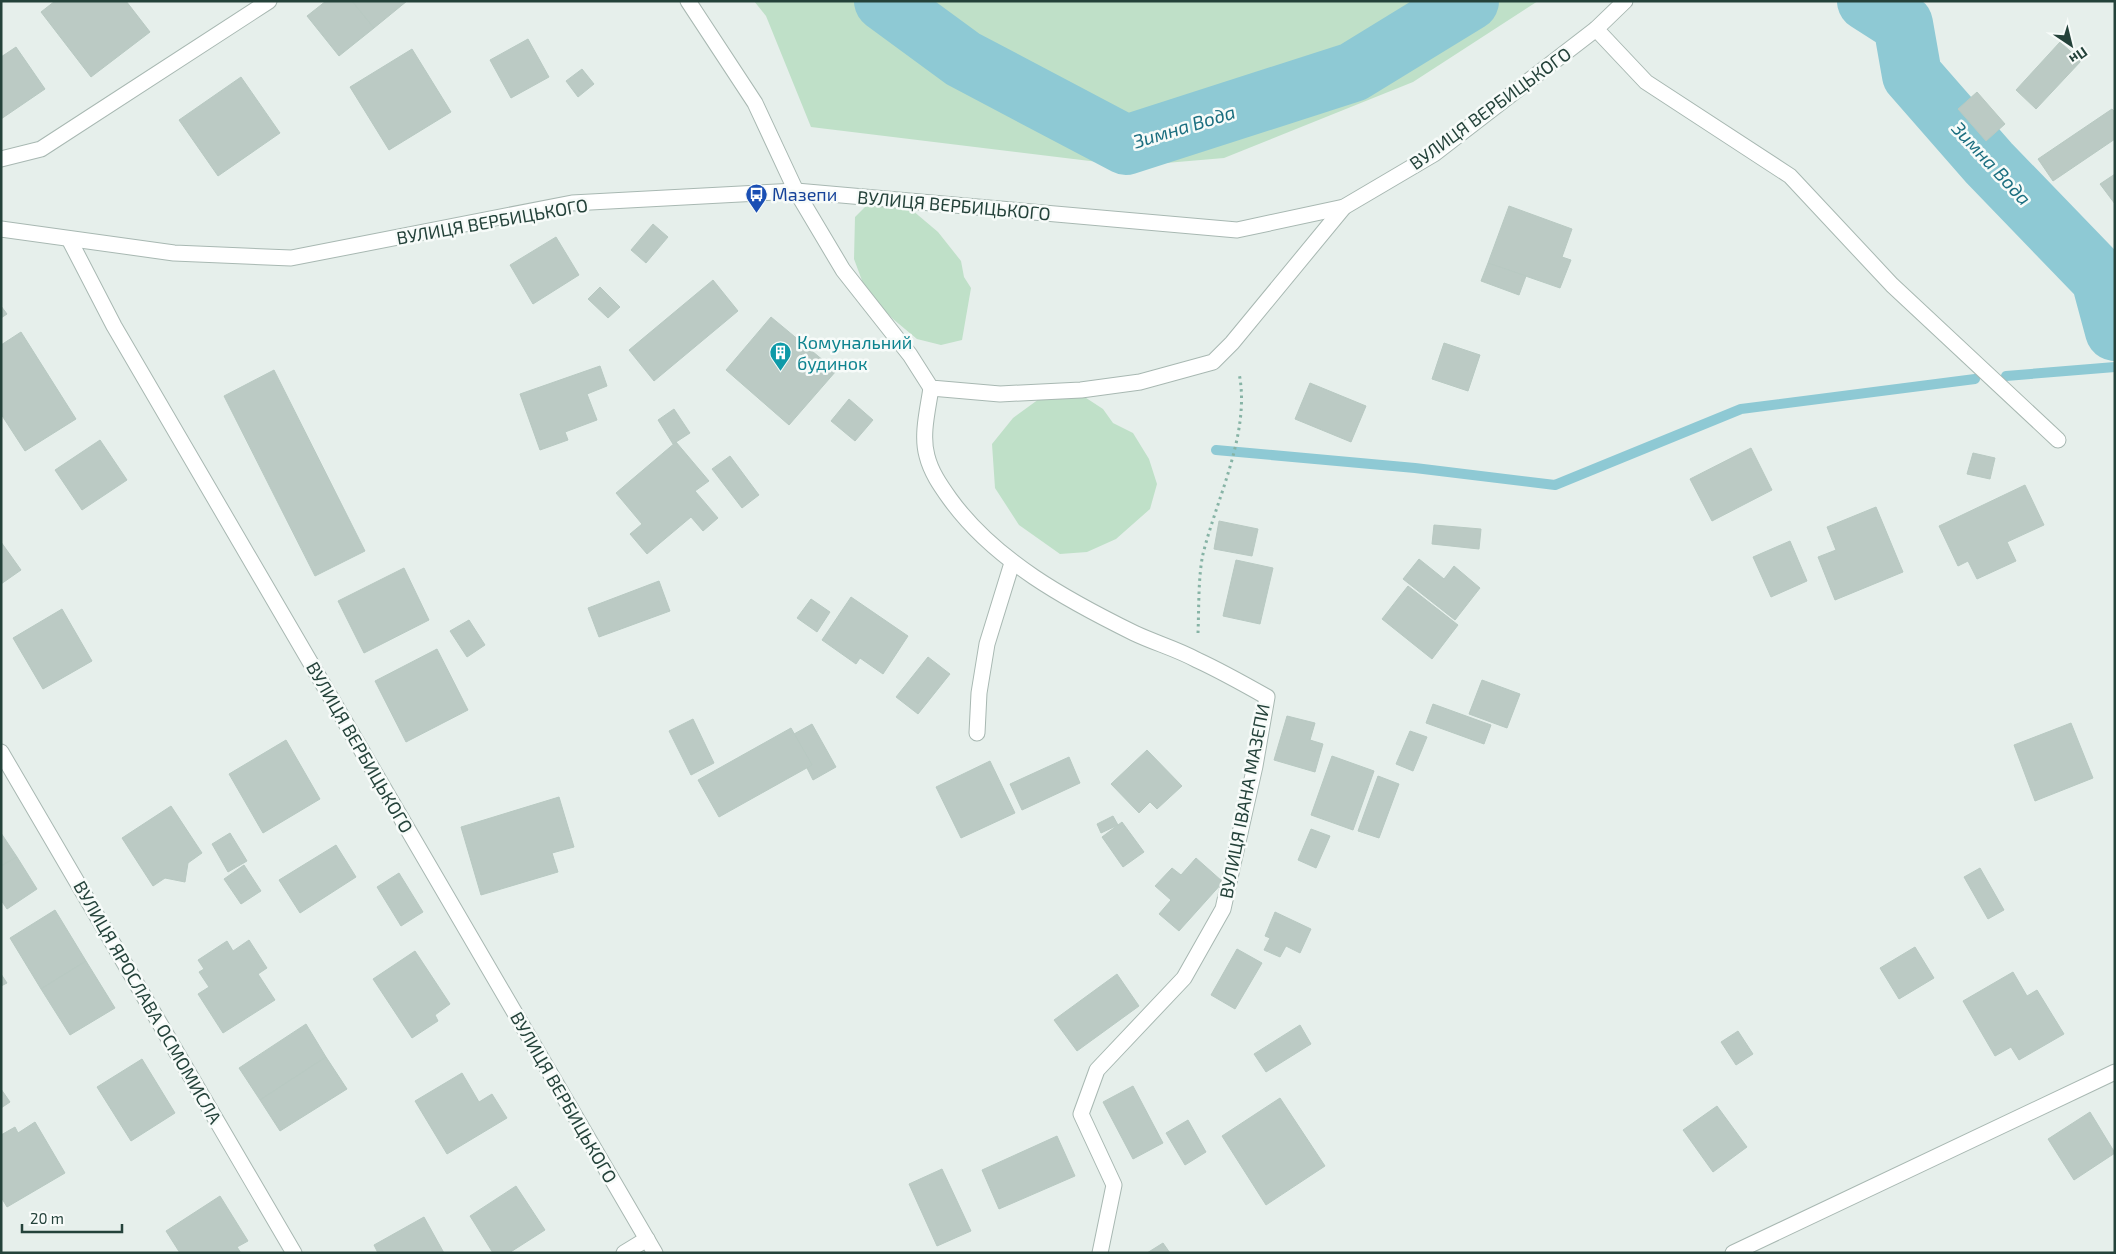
<svg xmlns="http://www.w3.org/2000/svg" width="2116" height="1254" viewBox="0 0 2116 1254" font-family="'Exo 2',sans-serif">
<rect width="100%" height="100%" fill="#e6efeb"/>
<!-- green -->
<g fill="#bfe0c8">
<path d="M754 1H1538L1413 82 1224 158 1131 166 811 127 766 16Z"/>
<path d="M880 205 912 210 938 232 961 261 964 277 971 288 962 340 941 345 917 339 893 319 867 294 854 259 855 217 865 207Z"/>
<path d="M1050 391 1077 392 1103 409 1113 423 1133 433 1149 459 1157 484 1150 509 1116 539 1087 552 1060 554 1019 525 995 488 992 444 1013 418Z"/>
</g>
<g fill="none" stroke-linecap="round" stroke-linejoin="round">
<!-- stream -->
<g stroke="#8ec9d4" stroke-width="10">
<path d="M2006 376 2115 367"/>
<path d="M1216 450 1415 468 1555 485 1741 409 1975 379"/>
</g>
<!-- river -->
<g stroke="#8ec9d4" stroke-width="60">
<path d="M884 1 963 59 1126 145 1353 72 1469 1"/>
<path d="M1867 1 1903 24 1912 75 1989 163 2101 279 2115 331"/>
</g>
</g>
<!-- building -->
<g fill="#bbcac4" stroke="#b8c9c2">
<path d="M55 1H126L150 32 91 77 41 12Z"/>
<path d="M326 1H352L374 28 339 56 307 16Z"/>
<path d="M352 1H407L374 28Z"/>
<path d="M528 39 549 77 511 98 490 60Z"/>
<path d="M2060 42 2081 61 2036 109 2016 90Z"/>
<path d="M16 47 45 89 1 119V57Z"/>
<path d="M412 49 451 112 389 150 350 87Z"/>
<path d="M582 69 594 84 578 97 566 81Z"/>
<path d="M241 77 280 133 218 176 179 120Z"/>
<path d="M1977 92 2005 124 1986 141 1958 109Z"/>
<path d="M2112 109 2115 112V139L2053 181 2038 159Z"/>
<path d="M2115 174V204L2100 184Z"/>
<path d="M1509 206 1572 229 1562 257 1571 260 1560 288 1488 263Z"/>
<path d="M653 224 668 237 646 263 631 250Z"/>
<path d="M556 237 579 275 533 304 510 265Z"/>
<path d="M1488 263 1526 276 1519 295 1481 281Z"/>
<path d="M713 280 738 311 654 381 629 350Z"/>
<path d="M600 287 620 307 608 318 588 299Z"/>
<path d="M1 306 7 314 1 318Z"/>
<path d="M771 317 836 371 789 425 726 370Z"/>
<path d="M21 332 76 419 25 451 1 414V345Z"/>
<path d="M1444 343 1480 355 1468 391 1432 379Z"/>
<path d="M600 366 607 386 587 394 597 420 565 432 568 440 540 450 520 394Z"/>
<path d="M274 370 365 551 315 576 224 396Z"/>
<path d="M1310 383 1366 406 1351 442 1295 419Z"/>
<path d="M849 399 873 420 855 441 831 421Z"/>
<path d="M674 409 690 433 673 444 658 420Z"/>
<path d="M100 440 127 480 82 510 55 470Z"/>
<path d="M676 442 709 481 695 491 718 518 703 531 691 517 647 554 630 534 642 524 616 493Z"/>
<path d="M1751 448 1772 490 1712 521 1690 479Z"/>
<path d="M1973 453 1995 458 1990 479 1967 474Z"/>
<path d="M730 456 759 495 742 508 712 469Z"/>
<path d="M2025 485 2044 525 2007 542 2016 561 1977 579 1968 561 1958 566 1939 526Z"/>
<path d="M1876 507 1903 572 1835 600 1818 557 1836 550 1827 527Z"/>
<path d="M1219 521 1258 529 1252 556 1214 549Z"/>
<path d="M1434 525 1481 529 1479 549 1432 544Z"/>
<path d="M1790 541 1807 581 1771 597 1753 557Z"/>
<path d="M1 542 21 570 1 584Z"/>
<path d="M1419 559 1444 579 1454 566 1480 588 1455 620 1403 579Z"/>
<path d="M1236 560 1273 568 1260 624 1223 616Z"/>
<path d="M404 568 429 620 364 653 338 601Z"/>
<path d="M659 581 670 611 599 637 588 608Z"/>
<path d="M1408 586 1458 625 1432 659 1382 619Z"/>
<path d="M851 597 908 636 883 674 860 658 856 664 822 640Z"/>
<path d="M811 599 830 612 817 632 797 618Z"/>
<path d="M62 609 92 661 43 689 13 638Z"/>
<path d="M469 620 485 645 467 657 450 631Z"/>
<path d="M437 649 468 710 406 742 375 681Z"/>
<path d="M928 657 950 674 918 714 896 697Z"/>
<path d="M1482 680 1520 694 1507 728 1469 714Z"/>
<path d="M1433 704 1491 725 1484 744 1426 723Z"/>
<path d="M1287 716 1315 723 1310 740 1323 744 1315 772 1274 760Z"/>
<path d="M693 719 714 763 691 775 669 731Z"/>
<path d="M2071 723 2093 778 2035 801 2014 745Z"/>
<path d="M812 724 836 767 813 780 807 768 812 765 794 734Z"/>
<path d="M791 728 812 765 719 817 698 780Z"/>
<path d="M1410 731 1427 737 1413 771 1396 764Z"/>
<path d="M286 740 320 799 263 833 229 774Z"/>
<path d="M1147 750 1182 786 1157 809 1150 802 1139 813 1111 784Z"/>
<path d="M1332 756 1374 771 1353 830 1311 815Z"/>
<path d="M1069 757 1080 783 1022 810 1010 784Z"/>
<path d="M990 761 1015 813 961 838 936 787Z"/>
<path d="M1378 776 1399 784 1379 838 1358 831Z"/>
<path d="M559 797 574 847 552 853 558 872 481 895 461 827Z"/>
<path d="M171 806 202 853 188 863 185 882 165 878 153 886 122 838Z"/>
<path d="M1113 816 1118 825 1101 833 1097 824Z"/>
<path d="M1122 822 1144 852 1123 867 1102 837Z"/>
<path d="M1311 829 1330 836 1316 868 1298 860Z"/>
<path d="M1 833 17 857 1 866Z"/>
<path d="M230 833 247 861 228 872 212 844Z"/>
<path d="M336 845 356 877 300 913 279 880Z"/>
<path d="M17 857 37 889 7 909 1 900V866Z"/>
<path d="M1196 858 1223 882 1179 931 1159 914 1171 900 1155 886 1172 868 1181 875Z"/>
<path d="M244 865 261 891 241 904 224 879Z"/>
<path d="M1980 868 2004 910 1988 919 1964 877Z"/>
<path d="M399 873 423 912 401 926 377 887Z"/>
<path d="M55 910 86 961 41 989 10 938Z"/>
<path d="M1275 912 1311 929 1300 953 1286 946 1280 957 1264 950 1270 938 1265 936Z"/>
<path d="M249 940 267 968 258 974 275 1000 223 1033 198 994 209 987 199 972 204 969 198 960 227 941 233 951Z"/>
<path d="M1915 947 1934 978 1899 999 1880 968Z"/>
<path d="M1237 949 1262 963 1235 1009 1211 995Z"/>
<path d="M415 951 450 1004 435 1015 438 1021 412 1038 373 979Z"/>
<path d="M86 961 115 1008 70 1035 41 989Z"/>
<path d="M2013 972 2027 996 2037 990 2064 1034 2019 1060 2011 1047 1995 1056 1963 1001Z"/>
<path d="M1 974 7 983 1 986Z"/>
<path d="M1117 974 1139 1006 1077 1051 1054 1020Z"/>
<path d="M306 1024 326 1057 260 1100 239 1068Z"/>
<path d="M1300 1025 1311 1044 1266 1072 1254 1054Z"/>
<path d="M1738 1031 1753 1054 1736 1065 1721 1042Z"/>
<path d="M326 1057 347 1089 280 1131 260 1100Z"/>
<path d="M142 1059 175 1113 131 1141 97 1087Z"/>
<path d="M462 1073 479 1102 492 1094 507 1118 447 1154 415 1101Z"/>
<path d="M1133 1086 1163 1143 1133 1159 1103 1102Z"/>
<path d="M1 1089 10 1102 1 1108Z"/>
<path d="M1280 1098 1325 1166 1266 1205 1222 1136Z"/>
<path d="M1717 1106 1747 1147 1713 1172 1683 1130Z"/>
<path d="M2090 1112 2115 1153 2074 1180 2048 1139Z"/>
<path d="M1188 1120 1206 1152 1185 1165 1166 1133Z"/>
<path d="M35 1122 65 1173 7 1207 1 1197V1135L15 1127 18 1133Z"/>
<path d="M1057 1136 1075 1176 999 1209 982 1170Z"/>
<path d="M942 1169 971 1231 937 1246 909 1184Z"/>
<path d="M516 1186 545 1230 509 1253H493L470 1216Z"/>
<path d="M220 1196 248 1241 237 1247 241 1253H180L166 1231Z"/>
<path d="M424 1217 444 1253H378L374 1245Z"/>
<path d="M1163 1243 1170 1253H1147Z"/>
</g>
<g fill="none" stroke-linecap="round" stroke-linejoin="round">
<defs>
<g id="service">
<path d="M1596 29 1646 82 1790 176 1892 285 2058 440"/>
<path d="M1 159 41 149 269 1"/>
<path d="M796 191 843 270 910 355 931 388 1000 394 1081 390 1140 382 1213 362 1232 343 1344 207"/>
<path d="M977 733 979 693 987 644 1012 563"/>
<path d="M1733 1253 2115 1072"/>
</g>
<g id="minor">
<path d="M688 1 755 103 796 191"/>
<path d="M69 239 114 326 655 1253"/>
<path d="M931 388C928 409 921 435 927 456 931 472 940 485 950 499 995 561 1067 600 1134 633 1155 643 1177 649 1197 660 1221 671 1244 684 1267 697L1255 766 1223 909 1184 978 1097 1070 1081 1114 1114 1185 1100 1253"/>
<path d="M1 752 294 1253"/>
<path d="M624 1253 647 1239"/>
</g>
<path id="tertiary" d="M1 229 174 253 291 258 572 203 796 191 1237 230 1344 207 1434 154 1596 29 1625 1"/>
</defs>
<!-- service casing -->
<use href="#service" stroke="#a8b8b2" stroke-width="17"/>
<!-- minor casing -->
<use href="#minor" stroke="#a8b8b2" stroke-width="17"/>
<!-- tertiary casing -->
<use href="#tertiary" stroke="#a8b8b2" stroke-width="17"/>
<!-- path -->
<path stroke="#86b3a5" stroke-width="3" stroke-dasharray="2.5 4" stroke-linecap="butt" d="M1198 633C1199 610 1198 577 1203 554 1217 497 1251 432 1239 373"/>
<!-- service -->
<use href="#service" stroke="#fff" stroke-width="15"/>
<!-- minor -->
<use href="#minor" stroke="#fff" stroke-width="15"/>
<!-- tertiary -->
<use href="#tertiary" stroke="#fff" stroke-width="15"/>
</g>
<!-- icons -->
<defs>
<symbol id="bus-pin" viewBox="-11 -11 22 30"><path d="M0 17L-7.5 6A9.5 9.5 0 1 1 7.5 6Z" fill="#1a4fb4" stroke="#f7fbf9"/><path d="M-5-6H5V4H4V6H2V4H-2V6H-4V4H-5ZM-3.5-4V0h7V-4ZM-3.5 1.2v1.5H-2V1.2ZM2 1.2v1.5H3.5V1.2Z" fill="#fff"/></symbol>
<symbol id="building-pin" viewBox="-11 -11 22 30"><path d="M0 17L-7.5 6A9.5 9.5 0 1 1 7.5 6Z" fill="#0f9aa8" stroke="#f7fbf9"/><path d="M-4-6H4V6H1V3H-1V6H-4ZM-2.5-4.3h1.7v1.8h-1.7ZM.8-4.3h1.7v1.8H.8ZM-2.5-1h1.7V.8h-1.7ZM.8-1h1.7V.8H.8Z" fill="#fff"/></symbol>
</defs>
<g fill-rule="evenodd">
<use href="#bus-pin" x="744" y="182" width="25" height="34"/>
<use href="#building-pin" x="768" y="340" width="25" height="34"/>
</g>
<g text-anchor="middle" dominant-baseline="central" stroke-width="5" stroke-linejoin="round" paint-order="stroke">
<!-- street labels -->
<g font-size="18" fill="#24423a" stroke="#f7fbf9">
<text transform="translate(1490 108) rotate(-36)">ВУЛИЦЯ ВЕРБИЦЬКОГО</text>
<text transform="translate(954 205) rotate(5)">ВУЛИЦЯ ВЕРБИЦЬКОГО</text>
<text transform="translate(492 221) rotate(-10)">ВУЛИЦЯ ВЕРБИЦЬКОГО</text>
<text transform="translate(360 747) rotate(60)">ВУЛИЦЯ ВЕРБИЦЬКОГО</text>
<text transform="translate(1244 801) rotate(-79)">ВУЛИЦЯ ІВАНА МАЗЕПИ</text>
<text transform="translate(148 1002) rotate(60)">ВУЛИЦЯ ЯРОСЛАВА ОСМОМИСЛА</text>
<text transform="translate(564 1097) rotate(60)">ВУЛИЦЯ ВЕРБИЦЬКОГО</text>
</g>
<!-- transit labels -->
<g font-size="18" fill="#164399" stroke="#f7fbf9" text-anchor="start">
<text x="772" y="194">Мазепи</text>
</g>
<!-- culture labels -->
<g font-size="18" fill="#0d838f" stroke="#f7fbf9" text-anchor="start">
<text x="797" y="342">Комунальний<tspan x="797" dy="21">будинок</tspan></text>
</g>
<!-- water labels -->
<g font-size="19" font-style="italic" fill="#1c6f80" stroke="#f7fbf9">
<text transform="translate(1184 126) rotate(-17)">Зимна Вода</text>
<text transform="translate(1992 163) rotate(47)">Зимна Вода</text>
</g>
</g>
<!-- border -->
<rect width="2116" height="1254" fill="none" stroke="#24423a" stroke-width="5"/>
<!-- north arrow -->
<g transform="translate(2071 45) rotate(145)" stroke="#f7fbf9" stroke-width="4" paint-order="stroke">
<path d="M0-4L9 19L0 12L-9 19Z" fill="#24423a"/>
<text y="-8" font-size="14" font-weight="bold" text-anchor="middle" fill="#24423a">Пн</text>
</g>
<!-- scale -->
<path d="M22 1224v8h100v-8" fill="none" stroke="#24423a" stroke-width="2.5"/>
<text x="30" y="1224" font-size="15" fill="#24423a" stroke="#f7fbf9" stroke-width="4" paint-order="stroke">20 m</text>
</svg>
